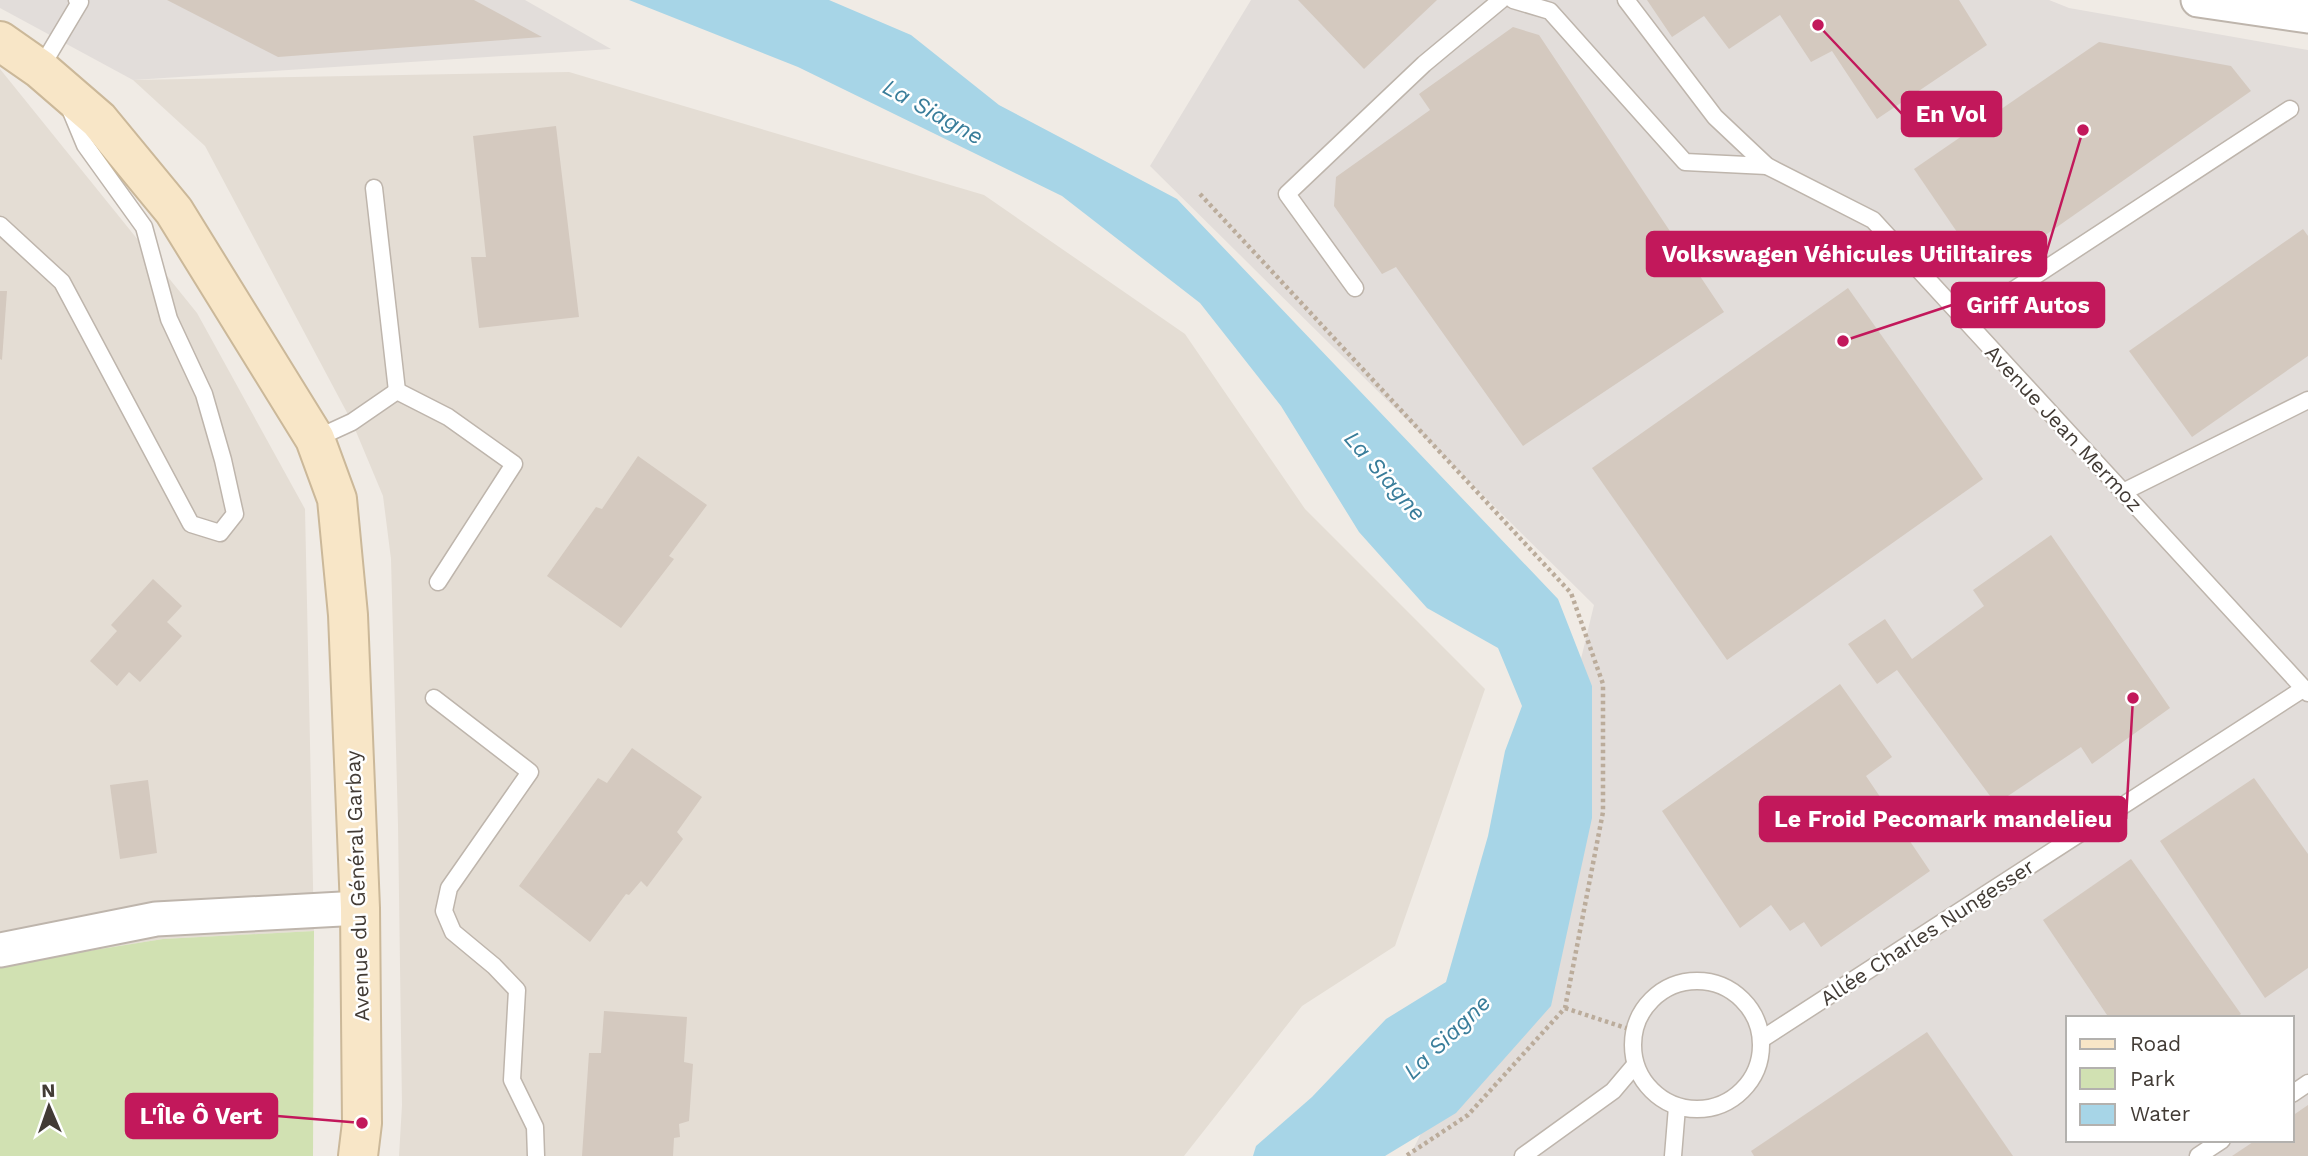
<svg xmlns="http://www.w3.org/2000/svg" width="2308" height="1156" viewBox="0 0 2308 1156" font-family="'Work Sans',sans-serif">
<rect width="100%" height="100%" fill="#f0ebe5"/>
<!-- residential -->
<g fill="#e4ddd4">
<path d="M0 69 197 313 305 509 314 931 163 939 0 965Z"/>
<path d="M569 72 984 195 1185 334 1305 509 1485 689 1395 946 1302 1006 1184 1156H399L402 1105 398 825 391 559 383 496 352 422 205 146 133 80Z"/>
</g>
<!-- industrial -->
<g fill="#e2ddda" fill-rule="evenodd">
<path d="M0 0H525L611 49 133 80 0 8Z"/>
<path d="M1251 0H2049L2069 8 2308 50V1156H1410L1512 945 1594 605 1150 166ZM2068 1018H2292V1140H2068Z"/>
</g>
<!-- green -->
<path fill="#d1e1b2" d="M314 931 313 1156H0V965L163 939Z"/>
<!-- water -->
<path fill="#a7d5e7" d="M629 0H829L911 35 999 105 1177 199 1558 599 1592 686V818L1551 1006 1456 1113 1385 1156H1253L1256 1146 1312 1097 1386 1019 1446 982 1488 836 1505 751 1522 706 1498 648 1427 608 1359 532 1281 406 1200 303 1062 196 798 67Z"/>
<!-- building -->
<g fill="#d4c9bf">
<path d="M167 0H474L542 37 278 57Z"/>
<path d="M1298 0H1437L1364 69Z"/>
<path d="M1647 0H1959L1987 45 1877 119 1832 51 1811 62 1780 15 1729 49 1704 16 1672 37Z"/>
<path d="M1513 27 1539 35 1724 312 1523 446 1396 267 1382 274 1334 206 1336 177 1430 110 1419 94Z"/>
<path d="M2099 42 2231 66 2251 91 1987 276 1914 169Z"/>
<path d="M556 126 579 317 479 328 471 257H486L473 136Z"/>
<path d="M2303 229 2308 236V356L2192 437 2129 351Z"/>
<path d="M1848 288 1983 479 1727 660 1592 468Z"/>
<path d="M0 291H7L2 360 0 359Z"/>
<path d="M638 456 707 505 669 556 674 559 621 628 547 576 596 507 602 509Z"/>
<path d="M2051 535 2170 708 2092 764 2081 747 1996 804 1897 670 1877 684 1848 644 1885 619 1912 659 1984 606 1973 590Z"/>
<path d="M153 579 182 606 167 622 182 636 140 682 129 672 117 686 90 661 117 631 111 625Z"/>
<path d="M1840 684 1892 757 1866 776 1930 871 1821 947 1804 922 1790 931 1771 905 1740 928 1662 811Z"/>
<path d="M632 748 702 797 677 832 683 839 647 887 641 881 629 895 626 894 590 942 519 886 598 778 607 783Z"/>
<path d="M2254 778 2308 854V968L2265 998 2160 841Z"/>
<path d="M148 780 157 853 120 859 110 785Z"/>
<path d="M2131 859 2241 1014 2235 1018H2109L2043 920Z"/>
<path d="M604 1011 687 1017 684 1062 693 1064 689 1121 679 1124 680 1137 674 1138 673 1156H582L589 1053H601Z"/>
<path d="M1927 1032 2013 1156H1754L1751 1151Z"/>
<path d="M2308 1105V1156H2232L2256 1140H2292V1116Z"/>
</g>
<g fill="none" stroke-linecap="round" stroke-linejoin="round">
<defs>
<g id="service">
<path d="M1513 0 1550 11 1685 162 1767 166"/>
<path d="M1626 0 1715 117 1767 166 1873 220 2308 693"/>
<path d="M40 69 80 2 77 0"/>
<path d="M374 188 397 391"/>
<path d="M0 225 62 282 191 524 220 533 235 514 223 460 204 394 169 319 144 227 85 145 70 109"/>
<path d="M1355 288 1287 194 1424 64 1501 0"/>
<path d="M1966 321 2290 109"/>
<path d="M315 439 352 422 397 391 448 417 514 464 438 582"/>
<path d="M2123 492 2308 400"/>
<path d="M434 698 530 772 449 888 444 911 453 932 494 966 517 990 512 1080 535 1127 536 1156"/>
<circle cx="1697" cy="1045" r="64"/>
<path d="M1762 1039 2303 689"/>
<path d="M2292 1094 2308 1083"/>
<path d="M1523 1156 1613 1091 1635 1065"/>
<path d="M1673 1156 1677 1107"/>
<path d="M2198 1156 2222 1140"/>
</g>
<g id="minor">
<path d="M2198 0 2308 16"/>
<path d="M0 950 156 919 360 908"/>
</g>
<path id="secondary" d="M0 41 40 69 99 120 174 211 315 439 337 499 348 615 360 908 362 1123 358 1156"/>
</defs>
<!-- service casing -->
<use href="#service" stroke="#beb5ac" stroke-width="19"/>
<!-- minor casing -->
<use href="#minor" stroke="#beb5ac" stroke-width="37"/>
<!-- secondary casing -->
<use href="#secondary" stroke="#cbb899" stroke-width="42"/>
<!-- path -->
<g stroke="#bbac9b" stroke-width="4.5" stroke-dasharray="3.5 3.5" stroke-linecap="butt">
<path d="M1200 194 1571 593 1603 684V812L1565 1008 1468 1115 1406 1156"/>
<path d="M1565 1008 1635 1031"/>
</g>
<!-- service -->
<use href="#service" stroke="#fff" stroke-width="16"/>
<!-- minor -->
<use href="#minor" stroke="#fff" stroke-width="33"/>
<!-- secondary -->
<use href="#secondary" stroke="#f8e6c7" stroke-width="38"/>
</g>
<g text-anchor="middle" dominant-baseline="central" stroke-width="5" stroke-linejoin="round" paint-order="stroke">
<!-- street labels -->
<g font-size="21" fill="#423b35" stroke="#fff">
<text transform="translate(2064 428) rotate(47)">Avenue Jean Mermoz</text>
<text transform="translate(357 886) rotate(-92)">Avenue du Général Garbay</text>
<text transform="translate(1927 932) rotate(-33)">Allée Charles Nungesser</text>
</g>
<!-- water labels -->
<g font-size="23" font-style="italic" fill="#397d9a" stroke="#fff">
<text transform="translate(933 112) rotate(29)">La Siagne</text>
<text transform="translate(1385 476) rotate(49)">La Siagne</text>
<text transform="translate(1447 1037) rotate(-44)">La Siagne</text>
</g>
</g>
<!-- callouts -->
<path fill="none" stroke="#c2185b" stroke-width="2.5" d="M1818 25L1902 114M2083 130L2046 254M1843 341L1952 305M2133 698L2126 819M362 1123L277 1116"/>
<g fill="#c2185b" stroke="#fff" stroke-width="2.5">
<circle cx="1818" cy="25" r="7"/>
<circle cx="2083" cy="130" r="7"/>
<circle cx="1843" cy="341" r="7"/>
<circle cx="2133" cy="698" r="7"/>
<circle cx="362" cy="1123" r="7"/>
</g>
<g fill="#c2185b" stroke="#c2185b" stroke-width="2.5">
<rect x="1902" y="92" width="99" height="44" rx="7"/>
<rect x="1647" y="232" width="399" height="44" rx="7"/>
<rect x="1952" y="283" width="152" height="44" rx="7"/>
<rect x="1760" y="797" width="366" height="44" rx="7"/>
<rect x="126" y="1094" width="151" height="44" rx="7"/>
</g>
<g font-size="23" text-anchor="middle" font-weight="bold" fill="#fff">
<text x="1951" y="122">En Vol</text>
<text x="1847" y="262">Volkswagen Véhicules Utilitaires</text>
<text x="2028" y="313">Griff Autos</text>
<text x="1943" y="827">Le Froid Pecomark mandelieu</text>
<text x="201" y="1124">L'Île Ô Vert</text>
</g>
<!-- legend -->
<rect x="2066" y="1016" width="228" height="126" fill="#ffffff" stroke="#b3b1ae" stroke-width="2"/>
<rect x="2080" y="1039" width="35" height="10" fill="#f8e6c7" stroke="#b3b1ae" stroke-width="2"/>
<text x="2130" y="1051" font-size="21" fill="#423b35">Road</text>
<rect x="2080" y="1068" width="35" height="21" fill="#d1e1b2" stroke="#b3b1ae" stroke-width="2"/>
<text x="2130" y="1086" font-size="21" fill="#423b35">Park</text>
<rect x="2080" y="1104" width="35" height="21" fill="#a7d5e7" stroke="#b3b1ae" stroke-width="2"/>
<text x="2130" y="1121" font-size="21" fill="#423b35">Water</text>
<!-- north arrow -->
<g transform="translate(49 1107) rotate(358)" stroke="#ffffff" stroke-width="5" paint-order="stroke">
<path d="M0-5L12 26L0 18L-12 26Z" fill="#423b35"/>
<text y="-10" font-size="19" font-weight="bold" text-anchor="middle" fill="#423b35">N</text>
</g>
</svg>
